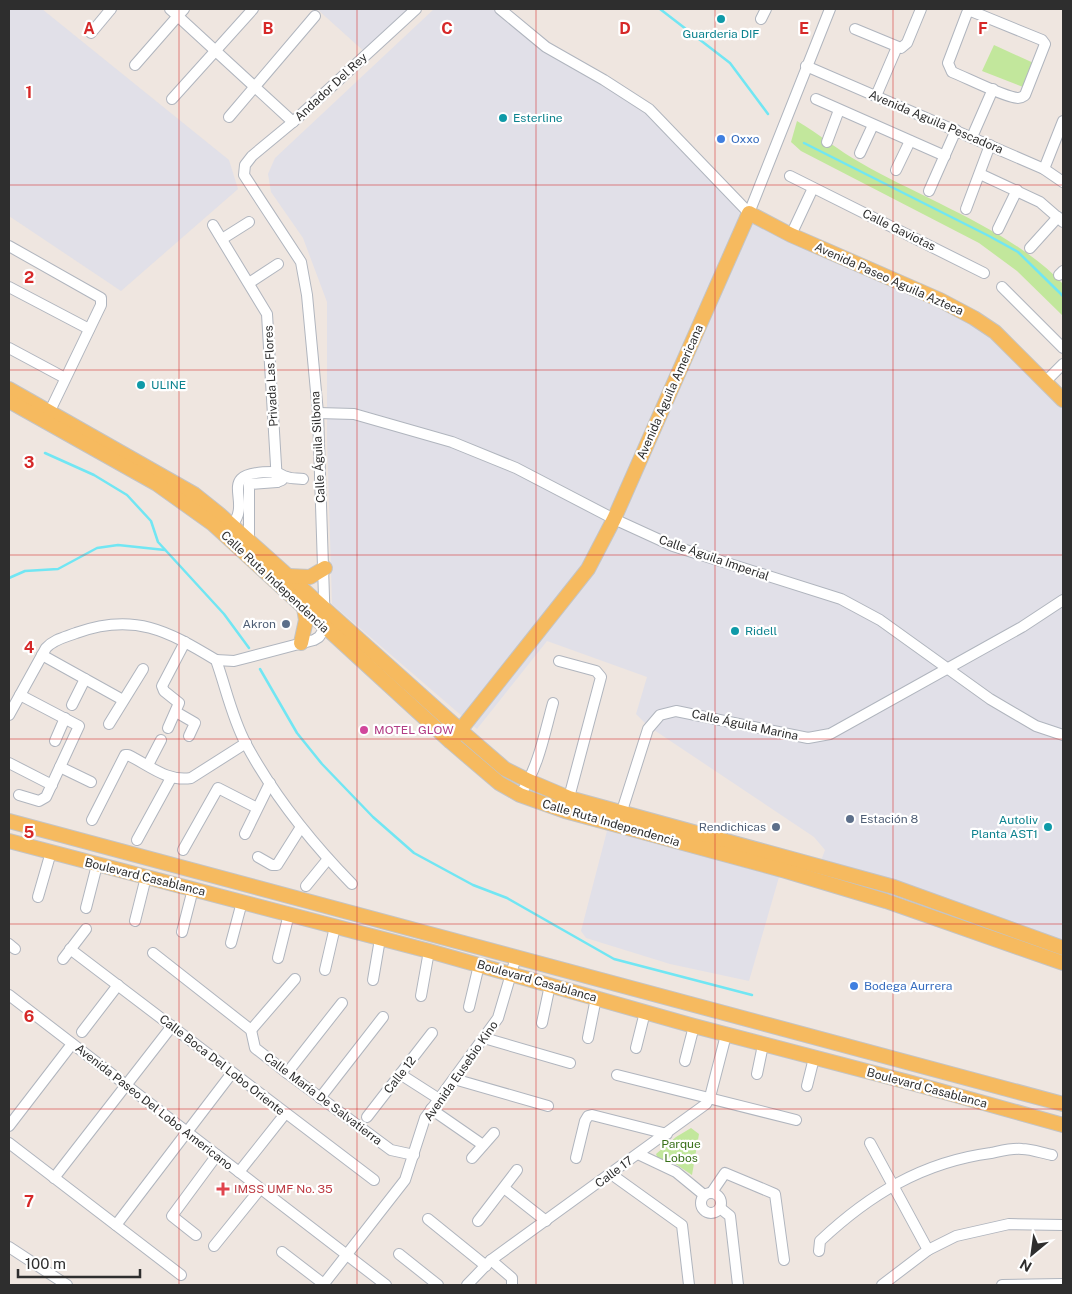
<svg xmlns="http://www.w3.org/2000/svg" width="1072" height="1294" viewBox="0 0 1072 1294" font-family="'Public Sans',sans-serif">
<rect width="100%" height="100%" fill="#efe6e0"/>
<!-- industrial -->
<g fill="#e1e0e8">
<path d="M9 9H42L229 160 238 189 121 291 9 216Z"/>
<path d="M317 9H423L367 54Z"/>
<path d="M434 9H503L528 30 637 97 748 213 993 332 1063 401V948L819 866 825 850 814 837 648 726 636 714 647 677 547 641 477 729 332 604 327 439V302L303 238 271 192 268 174 275 158Z"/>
<path d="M607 831 779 877 749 981 670 964 586 938 581 931Z"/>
</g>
<!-- green -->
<g fill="#c2e79c">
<path d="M994 45 1038 65 1028 89 982 71Z"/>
<path d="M797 121C819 134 839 151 861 163 925 200 1012 230 1063 284V316L1017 271 979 243 801 151 791 142Z"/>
<path d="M691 1128 699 1134 692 1175 671 1161 667 1163 658 1159 656 1154 676 1137Z"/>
</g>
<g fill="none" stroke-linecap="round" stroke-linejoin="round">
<!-- stream -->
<g stroke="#71e6f3" stroke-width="2.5">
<path d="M660 9 730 63 768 114"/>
<path d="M804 143 989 236 1018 252 1063 296"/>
<path d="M45 453 94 475 127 495 151 521 158 542 224 614 249 648"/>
<path d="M9 578 25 571 58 569 97 548 118 545 165 550"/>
<path d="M260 669 297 733 322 764 373 817 414 853 473 885 507 898 614 959 752 995"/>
</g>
<defs>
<g id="minor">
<path d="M170 9 293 122"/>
<path d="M500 9 546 47 604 80 649 109 749 213 830 9"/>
<path d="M971 11 1042 40 1045 44 1025 95C1022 97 1022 98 1018 98 1006 98 965 77 952 72L948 63 967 13Z"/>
<path d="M761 19 766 9"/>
<path d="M855 29 901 48 907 43 921 9"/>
<path d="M91 33 111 9"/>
<path d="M135 65 184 9"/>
<path d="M806 66 1044 169 1063 182"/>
<path d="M876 96 897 47"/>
<path d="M172 99 253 9"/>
<path d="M816 99 945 156"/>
<path d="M229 117 315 16"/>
<path d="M972 137 993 89"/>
<path d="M827 142 839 110"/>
<path d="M860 153 873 125"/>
<path d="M1044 169 1063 121"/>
<path d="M896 170 910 141"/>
<path d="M980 174 1040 202 1063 222"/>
<path d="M790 176 984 273"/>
<path d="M929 191 956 130"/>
<path d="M966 209 990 145"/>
<path d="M213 225 267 314 277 482"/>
<path d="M998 229 1017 190"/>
<path d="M791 235 813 188"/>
<path d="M222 239 249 222"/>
<path d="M9 246 101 298V305L47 417"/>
<path d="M1030 248 1058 217"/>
<path d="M1059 275 1063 271"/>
<path d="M249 283 278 264"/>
<path d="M9 287 89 329"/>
<path d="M1002 287 1063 348"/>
<path d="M9 348 65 378"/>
<path d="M1045 382 1063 364"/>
<path d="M318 413 354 414 452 442 516 468 614 519 673 546 841 599 880 620 990 699 1036 726 1063 735"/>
<path d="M232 525C254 500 212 472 273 472 279 472 282 476 287 477 292 479 298 478 303 479"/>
<path d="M249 540V484L277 482 282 480"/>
<path d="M42 655 123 700"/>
<path d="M216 660 234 661 314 640 319 637 325 628 318 413 307 295 301 262 244 175 245 165 252 156 293 122 416 9"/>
<path d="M559 661 596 671 601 677 567 805"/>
<path d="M72 705 85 679"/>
<path d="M176 712 195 723 189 736"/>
<path d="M9 715 46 648C54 639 66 637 76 633 134 612 168 631 216 660 226 688 232 718 246 744 274 796 311 842 352 884"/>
<path d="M109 724 143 669"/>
<path d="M168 728 179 703 164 691 162 686 185 642"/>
<path d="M55 741 65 718"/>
<path d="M9 763 52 785"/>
<path d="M148 765 161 740"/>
<path d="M60 767 91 782"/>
<path d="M19 795 39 801 46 797 79 726 20 695"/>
<path d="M520 795C539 766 544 735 553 703"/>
<path d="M620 817 648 729 660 715 676 711 808 738 830 734 1022 627 1063 600"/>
<path d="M92 820 125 755H128C149 765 167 782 191 778L246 743"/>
<path d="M245 834 270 783"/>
<path d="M137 840 171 778"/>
<path d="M183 850 218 788 257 808"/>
<path d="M258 857 272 865H277L301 827"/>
<path d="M306 886 328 859"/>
<path d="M38 897 51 852"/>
<path d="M86 908 97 865"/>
<path d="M135 921 146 877"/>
<path d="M182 932 193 889"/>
<path d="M231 943 242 902"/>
<path d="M9 944 15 949"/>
<path d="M70 949 374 1180"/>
<path d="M153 953 251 1030 255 1048 287 1073 391 1150 414 1155"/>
<path d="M278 958 289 914"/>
<path d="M63 959 86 929"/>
<path d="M325 970 335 927"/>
<path d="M373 980 380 939"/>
<path d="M9 995 386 1285"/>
<path d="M421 996 429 951"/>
<path d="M469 1007 479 965"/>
<path d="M542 1023 550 985"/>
<path d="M251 1030 295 979"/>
<path d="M82 1032 118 985"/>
<path d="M484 1038 570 1063"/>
<path d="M588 1038 596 998"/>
<path d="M636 1048 645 1012"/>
<path d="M685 1061 694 1026"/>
<path d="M287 1073 342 1003"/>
<path d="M400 1074 439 1099"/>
<path d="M757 1074 763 1045"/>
<path d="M617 1075 796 1120"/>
<path d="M454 1079 548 1106"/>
<path d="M807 1086 814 1058"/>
<path d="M320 1098 383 1017"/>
<path d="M431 1109 483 1145"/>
<path d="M367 1117 432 1033"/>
<path d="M9 1126 72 1044"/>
<path d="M9 1143 181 1275"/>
<path d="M870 1143 928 1250"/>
<path d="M638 1154 676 1172 704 1195"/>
<path d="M472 1158 494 1133"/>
<path d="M576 1158 585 1121 588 1116 592 1115 667 1134"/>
<path d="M239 1172 285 1114"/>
<path d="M611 1174 682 1225 689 1285"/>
<path d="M54 1178 172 1026"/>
<path d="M504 1188 546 1221"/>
<path d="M712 1192 725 1173 775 1194 784 1260"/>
<circle cx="711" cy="1203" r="10"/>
<path d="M720 1208 730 1216 738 1285"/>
<path d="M428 1219 486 1266"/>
<path d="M478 1221 517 1170"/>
<path d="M116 1225 232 1073"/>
<path d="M196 1235 172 1216 217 1155"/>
<path d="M214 1246 260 1189"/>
<path d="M9 1247 67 1285"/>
<path d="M819 1251 820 1241C870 1194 923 1162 991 1153 1001 1151 1012 1148 1022 1149 1031 1149 1042 1153 1052 1155"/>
<path d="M282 1252 325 1285"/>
<path d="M399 1254 438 1285"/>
<path d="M491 1260 512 1278V1285"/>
<path d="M323 1285 405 1180 425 1118 498 1018 516 957"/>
<path d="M467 1285 491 1260 706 1104 710 1097 726 1035"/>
<path d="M882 1285 928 1250 956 1236 1009 1224 1063 1225"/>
<path d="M1002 1285 1063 1284"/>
</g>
<g id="major">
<path d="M9 389 194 494 219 514 461 731 505 769 529 781 569 798 894 887 1063 948"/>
<path d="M9 401 157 484 213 524 451 742 499 783 520 795 565 811 786 871 886 901 1063 963"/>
<path d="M289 576 310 577 325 568"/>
<path d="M301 643 306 620 304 608"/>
<path d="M454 738 588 569 614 519 749 213 791 235 940 300 974 318 995 332 1063 400"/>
<path d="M9 821 1063 1104"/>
<path d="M9 841 429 951 694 1026 912 1083 1063 1125"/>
</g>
</defs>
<!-- minor casing -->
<use href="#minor" stroke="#b0b5be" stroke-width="12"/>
<!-- major casing -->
<use href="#major" stroke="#c4c4c4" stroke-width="16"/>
<!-- minor -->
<use href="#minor" stroke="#fff" stroke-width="10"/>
<!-- major -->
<use href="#major" stroke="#f6ba5f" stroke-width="14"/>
</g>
<!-- grid -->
<path fill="none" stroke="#d62828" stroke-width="1" stroke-opacity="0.55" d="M179 9V1285M357 9V1285M536 9V1285M715 9V1285M893 9V1285M9 185H1063M9 370H1063M9 555H1063M9 739H1063M9 924H1063M9 1109H1063"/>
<!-- markers -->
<g fill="#0f9aa8" stroke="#fff" stroke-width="2">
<circle cx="721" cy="19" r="5"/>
<circle cx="503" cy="118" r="5"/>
<circle cx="141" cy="385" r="5"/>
<circle cx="735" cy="631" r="5"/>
<circle cx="1048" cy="827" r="5"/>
</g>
<g fill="#3f7fe0" stroke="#fff" stroke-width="2">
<circle cx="721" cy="139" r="5"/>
<circle cx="854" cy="986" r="5"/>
</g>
<g fill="#5c6f8a" stroke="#fff" stroke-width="2">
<circle cx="286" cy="624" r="5"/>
<circle cx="850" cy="819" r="5"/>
<circle cx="776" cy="827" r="5"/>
</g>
<circle fill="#d1479c" stroke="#fff" stroke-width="2" cx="364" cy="730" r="5"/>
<path fill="#e0444e" stroke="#fff" stroke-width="2" d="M220.5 1181.5h5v5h5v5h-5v5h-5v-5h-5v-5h5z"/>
<g text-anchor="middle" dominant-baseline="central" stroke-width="4.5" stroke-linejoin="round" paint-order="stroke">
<!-- culture labels -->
<g font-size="12" fill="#0d838f" stroke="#fff" text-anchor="start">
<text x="721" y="34" text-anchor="middle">Guarderia DIF</text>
<text x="513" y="118">Esterline</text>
<text x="151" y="385">ULINE</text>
<text x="745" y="631">Ridell</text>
<text x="1038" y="820" text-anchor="end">Autoliv<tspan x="1038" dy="14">Planta AST1</tspan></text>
</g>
<!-- street labels -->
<g font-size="12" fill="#2e2e2e" stroke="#fff">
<text transform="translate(331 87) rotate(-43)">Andador Del Rey</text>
<text transform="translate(936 122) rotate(23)">Avenida Aguila Pescadora</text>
<text transform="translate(899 230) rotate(26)">Calle Gaviotas</text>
<text transform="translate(889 279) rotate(24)">Avenida Paseo Aguila Azteca</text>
<text transform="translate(271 376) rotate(-93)">Privada Las Flores</text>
<text transform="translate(670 392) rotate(-66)">Avenida Aguila Americana</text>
<text transform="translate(318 447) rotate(-93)">Calle Águila Silbona</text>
<text transform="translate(714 558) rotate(19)">Calle Águila Imperial</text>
<text transform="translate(275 582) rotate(43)">Calle Ruta Independencia</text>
<text transform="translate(745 725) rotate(12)">Calle Águila Marina</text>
<text transform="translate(611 823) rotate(16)">Calle Ruta Independencia</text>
<text transform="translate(145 877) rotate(14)">Boulevard Casablanca</text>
<text transform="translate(537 981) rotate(16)">Boulevard Casablanca</text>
<text transform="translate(222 1065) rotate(38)">Calle Boca Del Lobo Oriente</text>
<text transform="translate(461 1071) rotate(-55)">Avenida Eusebio Kino</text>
<text transform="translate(400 1075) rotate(-52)">Calle 12</text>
<text transform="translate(927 1088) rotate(15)">Boulevard Casablanca</text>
<text transform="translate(323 1099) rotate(37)">Calle María De Salvatierra</text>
<text transform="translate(154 1107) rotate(38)">Avenida Paseo Del Lobo Americano</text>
<text transform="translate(614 1172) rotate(-37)">Calle 17</text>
</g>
<!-- shop labels -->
<g font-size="12" fill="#366cbe" stroke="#fff" text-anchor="start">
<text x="731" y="139">Oxxo</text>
<text x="864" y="986">Bodega Aurrera</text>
</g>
<!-- service labels -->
<g font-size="12" fill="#4e5e75" stroke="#fff" text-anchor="end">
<text x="276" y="624">Akron</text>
<text x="860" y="819" text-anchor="start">Estación 8</text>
<text x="766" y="827">Rendichicas</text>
</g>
<!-- hotel labels -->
<g font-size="12" fill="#b23c85" stroke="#fff" text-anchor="start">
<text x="374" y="730">MOTEL GLOW</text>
</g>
<!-- park labels -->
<g font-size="12" fill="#397019" stroke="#fff">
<text x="681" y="1144">Parque<tspan x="681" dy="14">Lobos</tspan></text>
</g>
<!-- health labels -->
<g font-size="12" fill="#be3a42" stroke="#fff" text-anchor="start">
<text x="234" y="1189">IMSS UMF No. 35</text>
</g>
</g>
<g font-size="16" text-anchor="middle" font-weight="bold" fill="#d62828" stroke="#fff" stroke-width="4.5" stroke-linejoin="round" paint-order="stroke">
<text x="89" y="34">A</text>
<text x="268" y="34">B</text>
<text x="447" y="34">C</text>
<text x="625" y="34">D</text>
<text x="804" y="34">E</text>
<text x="983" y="34">F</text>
<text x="29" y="98">1</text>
<text x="29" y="283">2</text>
<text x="29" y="468">3</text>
<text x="29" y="653">4</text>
<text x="29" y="838">5</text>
<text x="29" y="1022">6</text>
<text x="29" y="1207">7</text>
</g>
<!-- border -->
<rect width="1072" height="1294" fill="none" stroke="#2e2e2e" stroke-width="20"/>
<!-- north arrow -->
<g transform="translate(1032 1254) rotate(209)" stroke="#ffffff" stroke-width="4" paint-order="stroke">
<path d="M0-4L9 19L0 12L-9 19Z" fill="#2e2e2e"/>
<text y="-8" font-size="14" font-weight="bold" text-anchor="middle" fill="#2e2e2e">N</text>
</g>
<!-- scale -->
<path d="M18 1269v8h122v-8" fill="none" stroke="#2e2e2e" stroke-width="2.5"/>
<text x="25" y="1269" font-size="15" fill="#2e2e2e" stroke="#ffffff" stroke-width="4" paint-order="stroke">100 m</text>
</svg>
